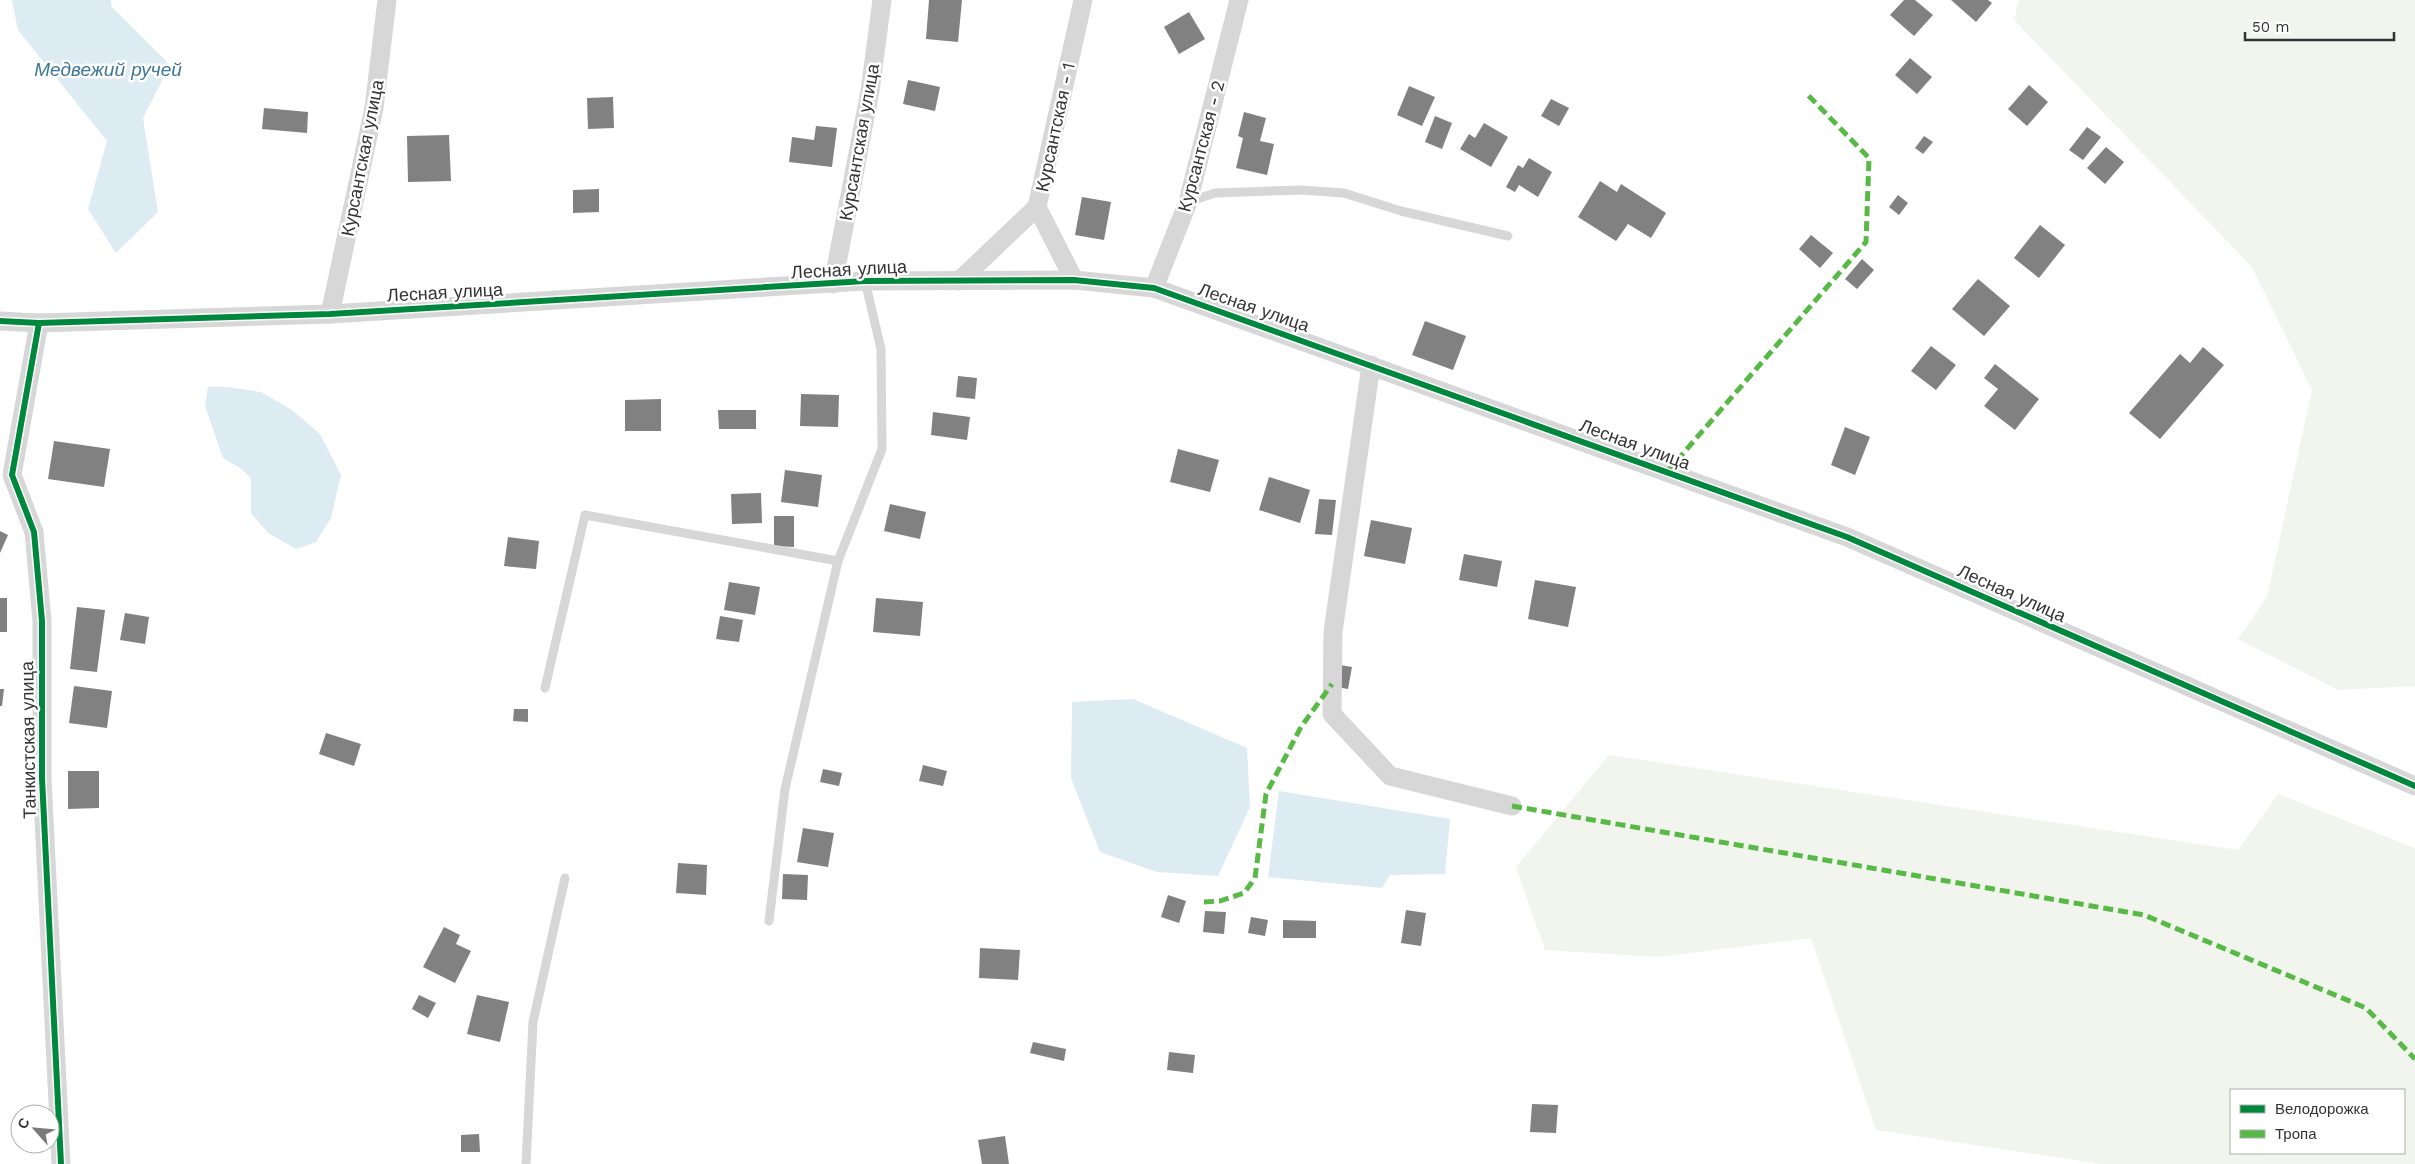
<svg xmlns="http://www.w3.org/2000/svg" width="2415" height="1164" viewBox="0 0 2415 1164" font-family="'Work Sans',sans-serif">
<rect width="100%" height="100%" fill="#fff"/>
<!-- green -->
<g fill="#f1f5ed" fill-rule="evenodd">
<path d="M2019 0H2415V686L2338 690 2238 639 2267 597 2312 390 2252 267 2014 20Z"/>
<path d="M1609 755 2238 850 2278 794 2415 848V1164H2101L1876 1130 1811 938 1658 957 1545 950 1516 867ZM2231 1090H2404V1153H2231Z"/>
</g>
<!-- water -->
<g fill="#ddebf3">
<path d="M12 0H111V6L170 65 143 118 158 212 116 253 88 209 107 141 18 30Z"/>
<path d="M208 387H227L261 392 292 410 320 434 341 475 331 518 316 542 296 549 268 533 251 513V478L240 468 223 458 205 406Z"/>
<path d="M1133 699 1247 748 1250 807 1218 876 1157 872 1100 852 1071 778 1072 702Z"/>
<path d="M1279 791 1450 819 1445 874 1390 875 1382 888 1268 877Z"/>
</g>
<!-- building -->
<g fill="#818181">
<path d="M929 0H962L958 42 926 39Z"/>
<path d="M1904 0H1915L1933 15 1914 36 1890 15Z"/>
<path d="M1951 0H1988L1992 3 1976 22Z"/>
<path d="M1189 12 1205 39 1179 54 1164 27Z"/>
<path d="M1910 58 1932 77 1917 94 1895 75Z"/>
<path d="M908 80 940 87 935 111 903 104Z"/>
<path d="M2029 85 2048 102 2027 126 2008 109Z"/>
<path d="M1409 86 1435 97 1422 126 1397 115Z"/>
<path d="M613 97 614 128 588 129 587 98Z"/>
<path d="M1551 99 1569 108 1559 126 1541 116Z"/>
<path d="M264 108 308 112 307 133 262 129Z"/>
<path d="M1244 112 1266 118 1260 141 1274 144 1267 175 1236 168 1243 138 1238 136Z"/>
<path d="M1435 116 1452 123 1442 149 1425 142Z"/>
<path d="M1484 123 1508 137 1491 167 1460 149 1469 134 1475 138Z"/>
<path d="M816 126 837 128 832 167 789 162 792 137 814 140Z"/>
<path d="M2087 127 2101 137 2083 160 2069 150Z"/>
<path d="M449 135 451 181 408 182 407 136Z"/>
<path d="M1924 136 1933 142 1923 154 1915 148Z"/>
<path d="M2106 147 2124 162 2105 184 2087 168Z"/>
<path d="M1529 158 1552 172 1538 197 1519 185 1515 192 1506 187 1518 165 1523 168Z"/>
<path d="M1600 181 1617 192 1621 184 1666 213 1651 238 1628 224 1616 241 1578 217Z"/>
<path d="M599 189V212L573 213V190Z"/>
<path d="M1898 195 1908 203 1899 215 1889 207Z"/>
<path d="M1082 197 1111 202 1104 240 1075 235Z"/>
<path d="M2040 225 2065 245 2039 278 2014 258Z"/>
<path d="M1811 235 1833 253 1820 268 1799 249Z"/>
<path d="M1862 259 1874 270 1857 289 1845 279Z"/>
<path d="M1978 279 2010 306 1984 336 1952 309Z"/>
<path d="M1425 321 1466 336 1453 370 1412 355Z"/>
<path d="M1931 346 1956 365 1936 390 1911 371Z"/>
<path d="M2203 347 2224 365 2160 439 2129 413 2180 354 2190 363Z"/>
<path d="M1995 364 2039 399 2015 430 1984 406 1998 389 1984 378Z"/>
<path d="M958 376 977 378 975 399 956 397Z"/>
<path d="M801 394 839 395 838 427 800 426Z"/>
<path d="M661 399V431H625V400Z"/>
<path d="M718 410H756V429H719Z"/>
<path d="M933 412 970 417 967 440 931 435Z"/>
<path d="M1845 427 1870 437 1855 475 1831 465Z"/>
<path d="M54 441 110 449 104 487 48 479Z"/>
<path d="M1178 449 1219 460 1210 492 1170 482Z"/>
<path d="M785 470 822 475 818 507 781 502Z"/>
<path d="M1269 477 1310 490 1300 523 1259 510Z"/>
<path d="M761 493 762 523 732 524 731 494Z"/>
<path d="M1319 499 1336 500 1332 535 1315 534Z"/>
<path d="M890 504 926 512 920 539 884 531Z"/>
<path d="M774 516H794V547L774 546Z"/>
<path d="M1371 520 1412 528 1405 564 1364 556Z"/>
<path d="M0 531 8 535 0 553Z"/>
<path d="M508 537 539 541 536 569 504 566Z"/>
<path d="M1464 554 1502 561 1497 587 1459 580Z"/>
<path d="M1535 580 1576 587 1568 627 1528 619Z"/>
<path d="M729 582 760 587 755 615 724 610Z"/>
<rect x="0" y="598" width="7" height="34"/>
<path d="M876 598 923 602 920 636 873 632Z"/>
<path d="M77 607 105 610 97 672 70 669Z"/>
<path d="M125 613 149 617 145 644 120 640Z"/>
<path d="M720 616 743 620 739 642 716 639Z"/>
<path d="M1340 665 1352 667 1348 689 1336 687Z"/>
<path d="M74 686 112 691 107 728 69 723Z"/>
<path d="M0 689H4L2 706H0Z"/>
<path d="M514 709H528V722L513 721Z"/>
<path d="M326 733 361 744 354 766 319 754Z"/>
<path d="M923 765 947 771 943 786 919 781Z"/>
<path d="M823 769 842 773 839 786 820 782Z"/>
<path d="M68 771H99V808L68 809Z"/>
<path d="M803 828 834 833 828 867 797 862Z"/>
<path d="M678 863 707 865 706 895 676 893Z"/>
<path d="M783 874 808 875 807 900 782 899Z"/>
<path d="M1168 895 1186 901 1179 923 1161 917Z"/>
<path d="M1406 910 1426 913 1421 946 1401 943Z"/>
<path d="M1205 911 1226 912 1224 934 1203 932Z"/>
<path d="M1251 917 1268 920 1265 936 1248 933Z"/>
<path d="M1283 920 1316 921V938H1283Z"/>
<path d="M444 927 460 935 456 944 471 951 455 983 423 967Z"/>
<path d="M980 948 1020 950 1018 980 979 978Z"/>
<path d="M419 995 436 1003 428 1018 412 1009Z"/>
<path d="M477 995 509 1002 500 1042 467 1034Z"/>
<path d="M1033 1042 1066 1049 1064 1061 1030 1053Z"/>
<path d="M1169 1052 1195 1055 1193 1073 1167 1070Z"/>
<path d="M1532 1104 1558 1105 1556 1133 1530 1132Z"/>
<path d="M479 1134 480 1152H461V1135Z"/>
<path d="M1005 1136 1009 1164H982L978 1140Z"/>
</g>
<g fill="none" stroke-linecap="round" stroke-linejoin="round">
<!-- lane -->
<g stroke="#d7d7d7" stroke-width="9">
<path d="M1188 202 1215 193 1301 190 1344 193 1401 211 1508 236"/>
<path d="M545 688 585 515 838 561"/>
<path d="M769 921 785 789 838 561 882 449 881 349 865 281"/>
<path d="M526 1164 533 1022 565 878"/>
</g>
<!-- street -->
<g stroke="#d7d7d7" stroke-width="19">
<path d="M1037 207 1074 280"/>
<path d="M959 281 1037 207 1083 0"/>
<path d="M833 284 870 91 882 0"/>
<path d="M1154 288 1188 202 1239 0"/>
<path d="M330 314 374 108 387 0"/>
<path d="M0 321 39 323 330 314 865 281 1074 280 1154 288 1847 537 2415 786"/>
<path d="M39 323 12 475 34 532 42 621V778L61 1164"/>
<path d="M1371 365 1333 632 1332 714 1390 776 1512 806"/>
</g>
<!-- quiet -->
<g stroke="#58b947" stroke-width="5" stroke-dasharray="10 5" stroke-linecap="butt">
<path d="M1667 472 1866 242 1869 158 1808 95"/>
<path d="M1512 806 2144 915 2366 1008 2415 1059"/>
<path d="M1204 902 1220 901 1244 893 1255 878 1266 794 1301 727 1332 684"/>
</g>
<defs>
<g id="cycleway">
<path d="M0 321 39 323 330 314 865 281 1074 280 1154 288 1847 537 2415 786"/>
<path d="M39 323 12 475 34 532 42 621V778L61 1164"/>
</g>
</defs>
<!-- cycleway casing -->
<use href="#cycleway" stroke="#fff" stroke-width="9"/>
<!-- cycleway -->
<use href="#cycleway" stroke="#00873e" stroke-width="6"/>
</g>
<g text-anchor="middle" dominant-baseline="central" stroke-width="5" stroke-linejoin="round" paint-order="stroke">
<!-- street labels -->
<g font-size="18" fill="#333" stroke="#fff">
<text transform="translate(1055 127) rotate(-78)">Курсантская - 1</text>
<text transform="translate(859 142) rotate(-80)">Курсантская улица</text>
<text transform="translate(1201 146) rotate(-75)">Курсантская - 2</text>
<text transform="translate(362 158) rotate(-79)">Курсантская улица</text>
<text transform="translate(849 269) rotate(-3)">Лесная улица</text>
<text transform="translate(445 292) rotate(-3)">Лесная улица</text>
<text transform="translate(1254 307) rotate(19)">Лесная улица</text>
<text transform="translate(1635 444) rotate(20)">Лесная улица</text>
<text transform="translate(2012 593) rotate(24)">Лесная улица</text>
<text transform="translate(28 740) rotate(-91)">Танкистская улица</text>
</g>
<!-- water labels -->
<g font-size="19" font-style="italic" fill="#3f7597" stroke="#fff">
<text x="108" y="69">Медвежий ручей</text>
</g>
</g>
<!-- legend -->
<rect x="2230" y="1089" width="175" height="65" fill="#ffffff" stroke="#adadad"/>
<rect x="2240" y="1105" width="25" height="8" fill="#00873e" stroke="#adadad"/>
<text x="2275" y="1114" font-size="15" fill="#333333">Велодорожка</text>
<rect x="2240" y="1130" width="25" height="8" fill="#58b947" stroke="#adadad"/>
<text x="2275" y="1139" font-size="15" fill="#333333">Тропа</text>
<!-- north arrow -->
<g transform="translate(35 1129) rotate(297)"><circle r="24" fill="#ffffff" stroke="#adadad"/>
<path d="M0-4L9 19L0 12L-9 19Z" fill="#7a7a7a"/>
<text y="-8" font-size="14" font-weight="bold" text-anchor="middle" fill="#333333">С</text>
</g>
<!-- scale -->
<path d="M2245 32v8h149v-8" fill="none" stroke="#333333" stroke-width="2.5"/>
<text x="2252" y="32" font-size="15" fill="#333333" stroke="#ffffff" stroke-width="4" paint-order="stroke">50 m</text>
</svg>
